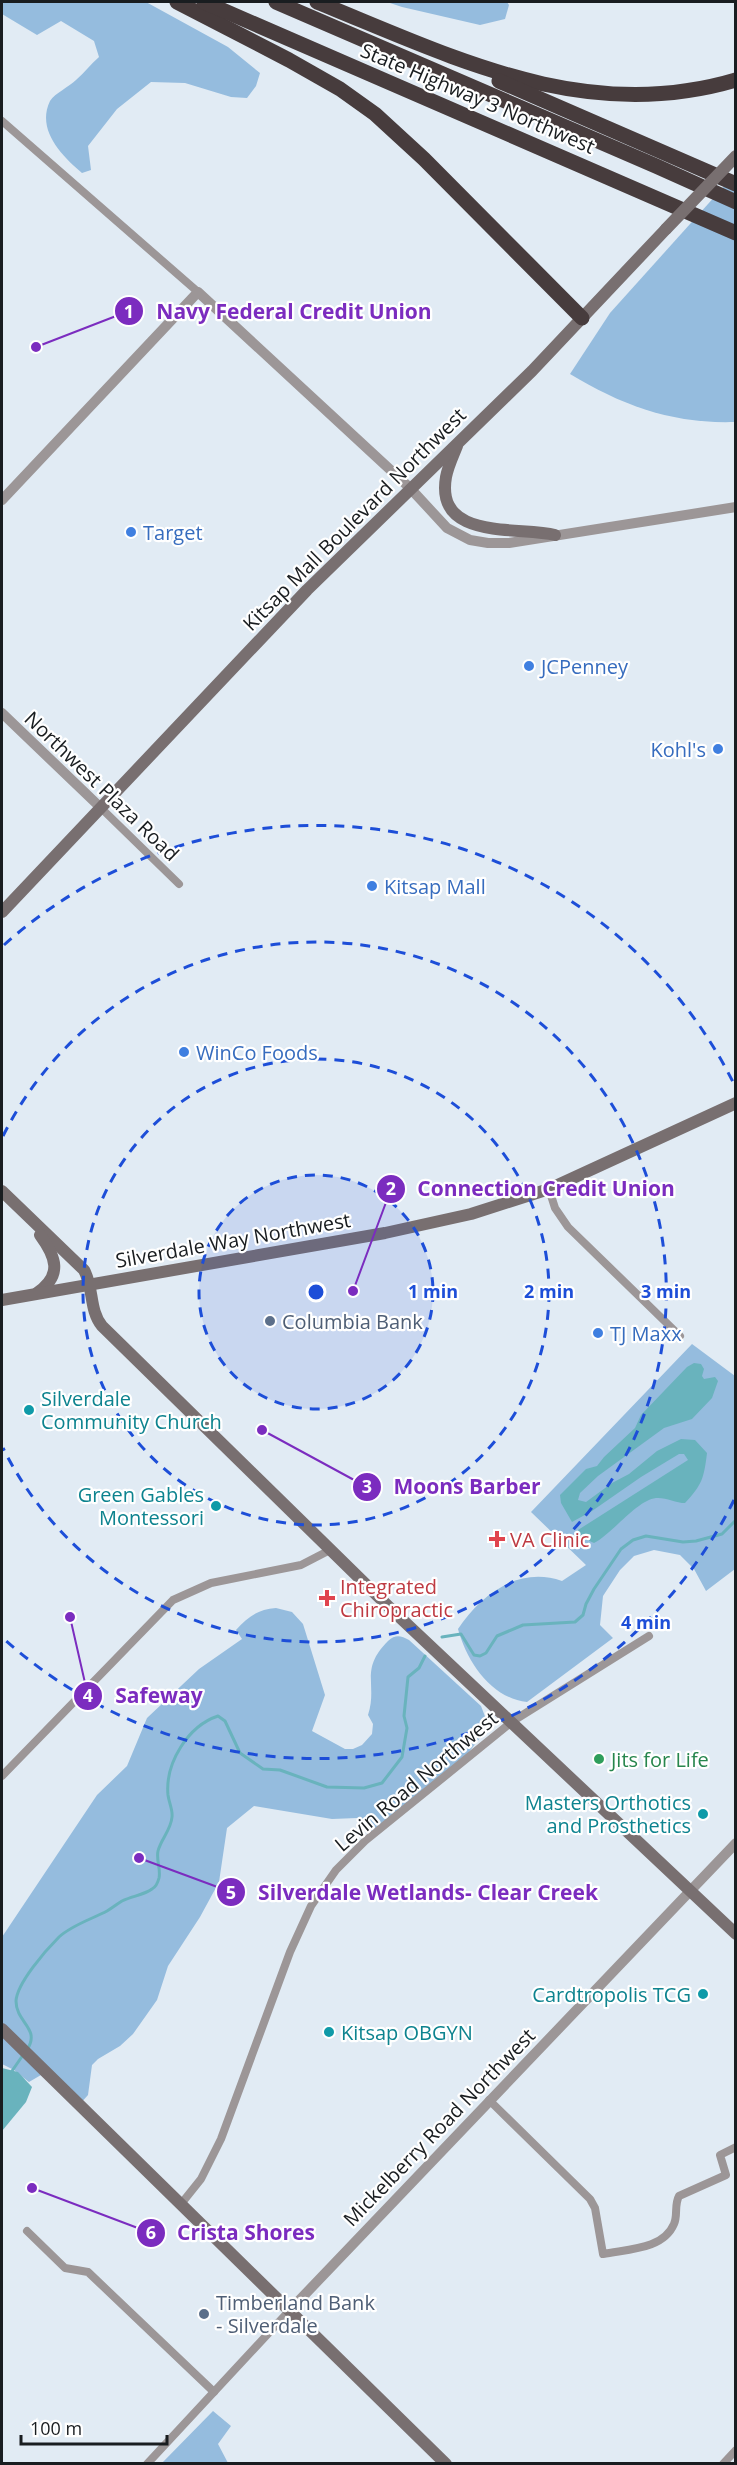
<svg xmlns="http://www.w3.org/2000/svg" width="737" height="2465" viewBox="0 0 737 2465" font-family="'Open Sans',sans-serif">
<rect width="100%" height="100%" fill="#e1ebf4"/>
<!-- green -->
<g fill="#95bcde">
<path d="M2 2H146L228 47 260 73 256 86 247 98 231 97 185 83 151 82 117 109 88 146 91 170 82 173C62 156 36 130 50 101 55 93 69 87 76 80 84 73 91 64 99 57L94 41 61 21 37 35 2 14Z"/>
<path d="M387 2H507L509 5 505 19 480 25 402 7Z"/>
<path d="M735 174V422C673 424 623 406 570 374L610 313Z"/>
<path d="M692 1344 735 1376V1569L706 1591 694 1569 680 1555 654 1550 634 1556 620 1570 603 1596 600 1625 613 1638 527 1702C491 1698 467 1662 458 1629 481 1594 519 1566 562 1581L586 1565 531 1512Z"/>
<path d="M276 1608 292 1612 303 1624 325 1695 312 1731 345 1749H353L362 1745 372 1734 373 1724 368 1715C378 1684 359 1670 388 1641 396 1634 401 1636 409 1640L481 1706 486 1719 483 1734 458 1766 374 1834 357 1818 332 1819 254 1806 227 1828 219 1882 200 1917 168 1966 157 2000 133 2034 120 2046 98 2059 92 2065 88 2095 79 2105 41 2075 29 2082 14 2070 2 2064V1937L97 1795 127 1766 147 1718 199 1669 242 1639 236 1630C248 1617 258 1609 276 1608Z"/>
<path d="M213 2411 231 2426 218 2444 228 2463H162Z"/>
</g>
<!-- water -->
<g fill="#69b3bd">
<path d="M694 1363 701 1364 704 1369 702 1376 704 1379 715 1377 718 1381 712 1398 692 1419 664 1428 598 1476 580 1493 578 1500 586 1502 612 1483 629 1474 657 1451 681 1439 695 1440 707 1453C704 1478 702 1485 685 1503 676 1503 665 1497 656 1498 637 1500 612 1534 594 1543L583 1538 578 1530 688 1460 684 1454H679L641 1477 592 1511 572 1522 561 1503 560 1495 586 1469 597 1466 604 1457 635 1428 641 1415 687 1367Z"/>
<path d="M2 2068 18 2072 32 2087 26 2102 2 2131Z"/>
</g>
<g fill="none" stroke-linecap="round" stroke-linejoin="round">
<!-- stream -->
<g stroke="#69b3bd" stroke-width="3">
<path d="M442 1637 461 1634 474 1655 480 1656 486 1653 497 1636 523 1625 575 1622 583 1615 586 1604 594 1589 621 1549 633 1540 646 1536 683 1542 696 1541 722 1534 736 1520"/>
<path d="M27 2050C41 2028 16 2023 16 2001 17 1983 46 1950 59 1937 72 1925 92 1919 107 1911 112 1908 117 1904 122 1901 132 1896 144 1895 152 1889 156 1887 158 1882 159 1878 161 1869 156 1860 158 1851 161 1839 171 1830 172 1817 173 1810 169 1803 168 1795 165 1763 188 1726 218 1716L225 1721 240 1753 263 1769 280 1770 327 1787 364 1788 382 1783 402 1757 407 1728 404 1716 408 1677 419 1668 425 1656"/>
<path d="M12 2071 23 2055"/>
</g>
<!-- minor -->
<g stroke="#9c9697" stroke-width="8">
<path d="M2 121 198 292"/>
<path d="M101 808 179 884"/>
<path d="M549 1189 555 1208 568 1227 680 1336"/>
<path d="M2 1776 173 1600 211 1583 301 1565 330 1550"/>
<path d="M489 2100 590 2199 595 2208 603 2254C627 2249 663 2250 674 2224 678 2215 674 2205 679 2196L726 2175 720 2155 736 2147"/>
<path d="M181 2204 201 2179 221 2139 290 1952 311 1906 336 1870 365 1841 513 1721 649 1636"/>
<path d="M27 2231 65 2268 88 2272 214 2392"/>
<path d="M147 2464 290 2310"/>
<path d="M723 2464 736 2450"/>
</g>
<!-- tertiary -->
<g stroke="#9c9697" stroke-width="10">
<path d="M2 500 198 292 410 488 447 528 470 540 488 543H509L736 507"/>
<path d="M2 713 101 808"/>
<path d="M290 2310 736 1843"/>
</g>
<!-- secondary -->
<g stroke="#786f70" stroke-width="12">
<path d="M457 446C453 456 448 466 446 477 435 541 518 526 555 535"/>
<path d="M2 912 307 590 532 371 666 229"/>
<path d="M2 1191 84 1270C94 1288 89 1310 102 1326L392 1610 736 1934"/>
<path d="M37 1293C63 1275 56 1257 40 1235"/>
<path d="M2 1300 385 1233 471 1214 549 1189 736 1103"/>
<path d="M2 2029 446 2464"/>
</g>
<!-- motorway -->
<g stroke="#473c3d" stroke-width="15">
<path d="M177 2 289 60 340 89 375 114 424 159 582 318"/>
<path d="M204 2 736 233"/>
<path d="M276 2 656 166 736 202"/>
<path d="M317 2C453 57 585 125 736 80"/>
<path d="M499 81 736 184"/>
</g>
<!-- secondary-bridge -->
<path stroke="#786f70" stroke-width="12" d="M666 229 736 156"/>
</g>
<!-- distance rings -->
<circle cx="316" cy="1292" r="117" fill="#1d4ed8" fill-opacity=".12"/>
<g fill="none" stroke="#1d4ed8" stroke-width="3" stroke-dasharray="10 8">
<circle cx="316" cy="1292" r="117"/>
<circle cx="316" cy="1292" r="233"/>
<path d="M3 1136A350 350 0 1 1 3 1448"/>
<path d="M734 1500A467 467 0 0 1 4 1639M4 945A467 467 0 0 1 734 1084"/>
</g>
<!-- markers -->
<g fill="#3f7fe0" stroke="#fff" stroke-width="2">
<circle cx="131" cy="532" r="6"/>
<circle cx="529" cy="666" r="6"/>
<circle cx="718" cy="749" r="6"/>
<circle cx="372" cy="886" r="6"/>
<circle cx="184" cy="1052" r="6"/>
<circle cx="598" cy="1333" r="6"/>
</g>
<g fill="#5c6f8a" stroke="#fff" stroke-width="2">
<circle cx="270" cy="1321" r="6"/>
<circle cx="204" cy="2314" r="6"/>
</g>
<g fill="#0f9aa8" stroke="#fff" stroke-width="2">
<circle cx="29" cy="1410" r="6"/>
<circle cx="216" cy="1506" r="6"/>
<circle cx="703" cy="1814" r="6"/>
<circle cx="703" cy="1994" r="6"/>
<circle cx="329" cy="2032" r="6"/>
</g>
<g fill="#e0444e" stroke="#fff" stroke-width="2">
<path d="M494 1530h6v6h6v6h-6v6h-6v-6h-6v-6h6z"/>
<path d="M324 1589h6v6h6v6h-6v6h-6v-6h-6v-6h6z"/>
</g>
<circle fill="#2e9e5b" stroke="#fff" stroke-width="2" cx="599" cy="1759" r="6"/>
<g text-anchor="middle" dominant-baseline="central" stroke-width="4.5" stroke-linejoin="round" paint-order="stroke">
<!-- street labels -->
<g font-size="20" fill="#191d20" stroke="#fff">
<text transform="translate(478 98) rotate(23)">State Highway 3 Northwest</text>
<text transform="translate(354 519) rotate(-45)">Kitsap Mall Boulevard Northwest</text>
<text transform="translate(102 786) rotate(44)">Northwest Plaza Road</text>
<text transform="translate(233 1240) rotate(-10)">Silverdale Way Northwest</text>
<text transform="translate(416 1781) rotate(-40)">Levin Road Northwest</text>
<text transform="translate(439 2127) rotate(-46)">Mickelberry Road Northwest</text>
</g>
<!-- shop labels -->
<g font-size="20" fill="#366cbe" stroke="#fff" text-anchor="start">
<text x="143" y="532">Target</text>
<text x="541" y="666">JCPenney</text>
<text x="706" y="749" text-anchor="end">Kohl's</text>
<text x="384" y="886">Kitsap Mall</text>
<text x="196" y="1052">WinCo Foods</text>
<text x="610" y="1333">TJ Maxx</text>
</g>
<!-- service labels -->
<g font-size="20" fill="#4e5e75" stroke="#fff" text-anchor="start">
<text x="282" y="1321">Columbia Bank</text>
<text x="216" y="2302">Timberland Bank<tspan x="216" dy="23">- Silverdale</tspan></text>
</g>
<!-- culture labels -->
<g font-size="20" fill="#0d838f" stroke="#fff" text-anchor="end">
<text x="41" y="1398" text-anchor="start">Silverdale<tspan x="41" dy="23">Community Church</tspan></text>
<text x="204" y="1494">Green Gables<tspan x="204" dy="23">Montessori</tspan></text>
<text x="691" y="1802">Masters Orthotics<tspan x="691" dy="23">and Prosthetics</tspan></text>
<text x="691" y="1994">Cardtropolis TCG</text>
<text x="341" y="2032" text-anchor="start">Kitsap OBGYN</text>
</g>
<!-- health labels -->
<g font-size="20" fill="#be3a42" stroke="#fff" text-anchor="start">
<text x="510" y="1539">VA Clinic</text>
<text x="340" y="1586">Integrated<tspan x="340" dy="23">Chiropractic</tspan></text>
</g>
<!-- leisure labels -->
<g font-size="20" fill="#27864d" stroke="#fff" text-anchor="start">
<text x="611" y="1759">Jits for Life</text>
</g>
</g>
<circle cx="316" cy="1292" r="9" fill="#1d4ed8" stroke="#fff" stroke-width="3"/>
<g font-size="18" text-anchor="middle" font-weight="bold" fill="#1d4ed8" stroke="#fff" stroke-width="4.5" stroke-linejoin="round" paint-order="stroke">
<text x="433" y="1298">1 min</text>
<text x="549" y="1298">2 min</text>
<text x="666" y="1298">3 min</text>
<text x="646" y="1629">4 min</text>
</g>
<!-- callouts -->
<path fill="none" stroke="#7b2cbf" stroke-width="2" d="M36 347L129 311M353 1291L391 1189M262 1430L367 1487M70 1617L88 1696M139 1858L231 1892M32 2188L151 2233"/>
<g fill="#7b2cbf" stroke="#fff" stroke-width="2">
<circle cx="36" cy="347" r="6"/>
<circle cx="353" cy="1291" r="6"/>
<circle cx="262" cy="1430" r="6"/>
<circle cx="70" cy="1617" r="6"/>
<circle cx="139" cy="1858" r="6"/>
<circle cx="32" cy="2188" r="6"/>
<circle cx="129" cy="311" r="15"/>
<circle cx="391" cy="1189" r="15"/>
<circle cx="367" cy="1487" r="15"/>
<circle cx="88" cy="1696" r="15"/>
<circle cx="231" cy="1892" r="15"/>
<circle cx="151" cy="2233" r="15"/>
</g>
<g font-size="18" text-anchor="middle" font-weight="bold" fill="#fff">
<text x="129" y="318">1</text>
<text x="391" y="1195">2</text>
<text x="367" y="1493">3</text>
<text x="88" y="1702">4</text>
<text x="231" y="1899">5</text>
<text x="151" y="2239">6</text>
</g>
<g font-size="21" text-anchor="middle" font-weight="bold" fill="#7b2cbf" stroke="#fff" stroke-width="4.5" stroke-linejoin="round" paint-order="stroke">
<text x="294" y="319">Navy Federal Credit Union</text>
<text x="546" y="1196">Connection Credit Union</text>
<text x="467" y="1494">Moons Barber</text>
<text x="159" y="1703">Safeway</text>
<text x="428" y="1900">Silverdale Wetlands- Clear Creek</text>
<text x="246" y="2240">Crista Shores</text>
</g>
<!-- border -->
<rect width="737" height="2465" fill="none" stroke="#191d20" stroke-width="6"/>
<!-- scale -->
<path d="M21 2435v9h146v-9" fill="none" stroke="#191d20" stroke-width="3"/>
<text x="30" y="2435" font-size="18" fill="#191d20" stroke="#ffffff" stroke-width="4.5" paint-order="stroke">100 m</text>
</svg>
